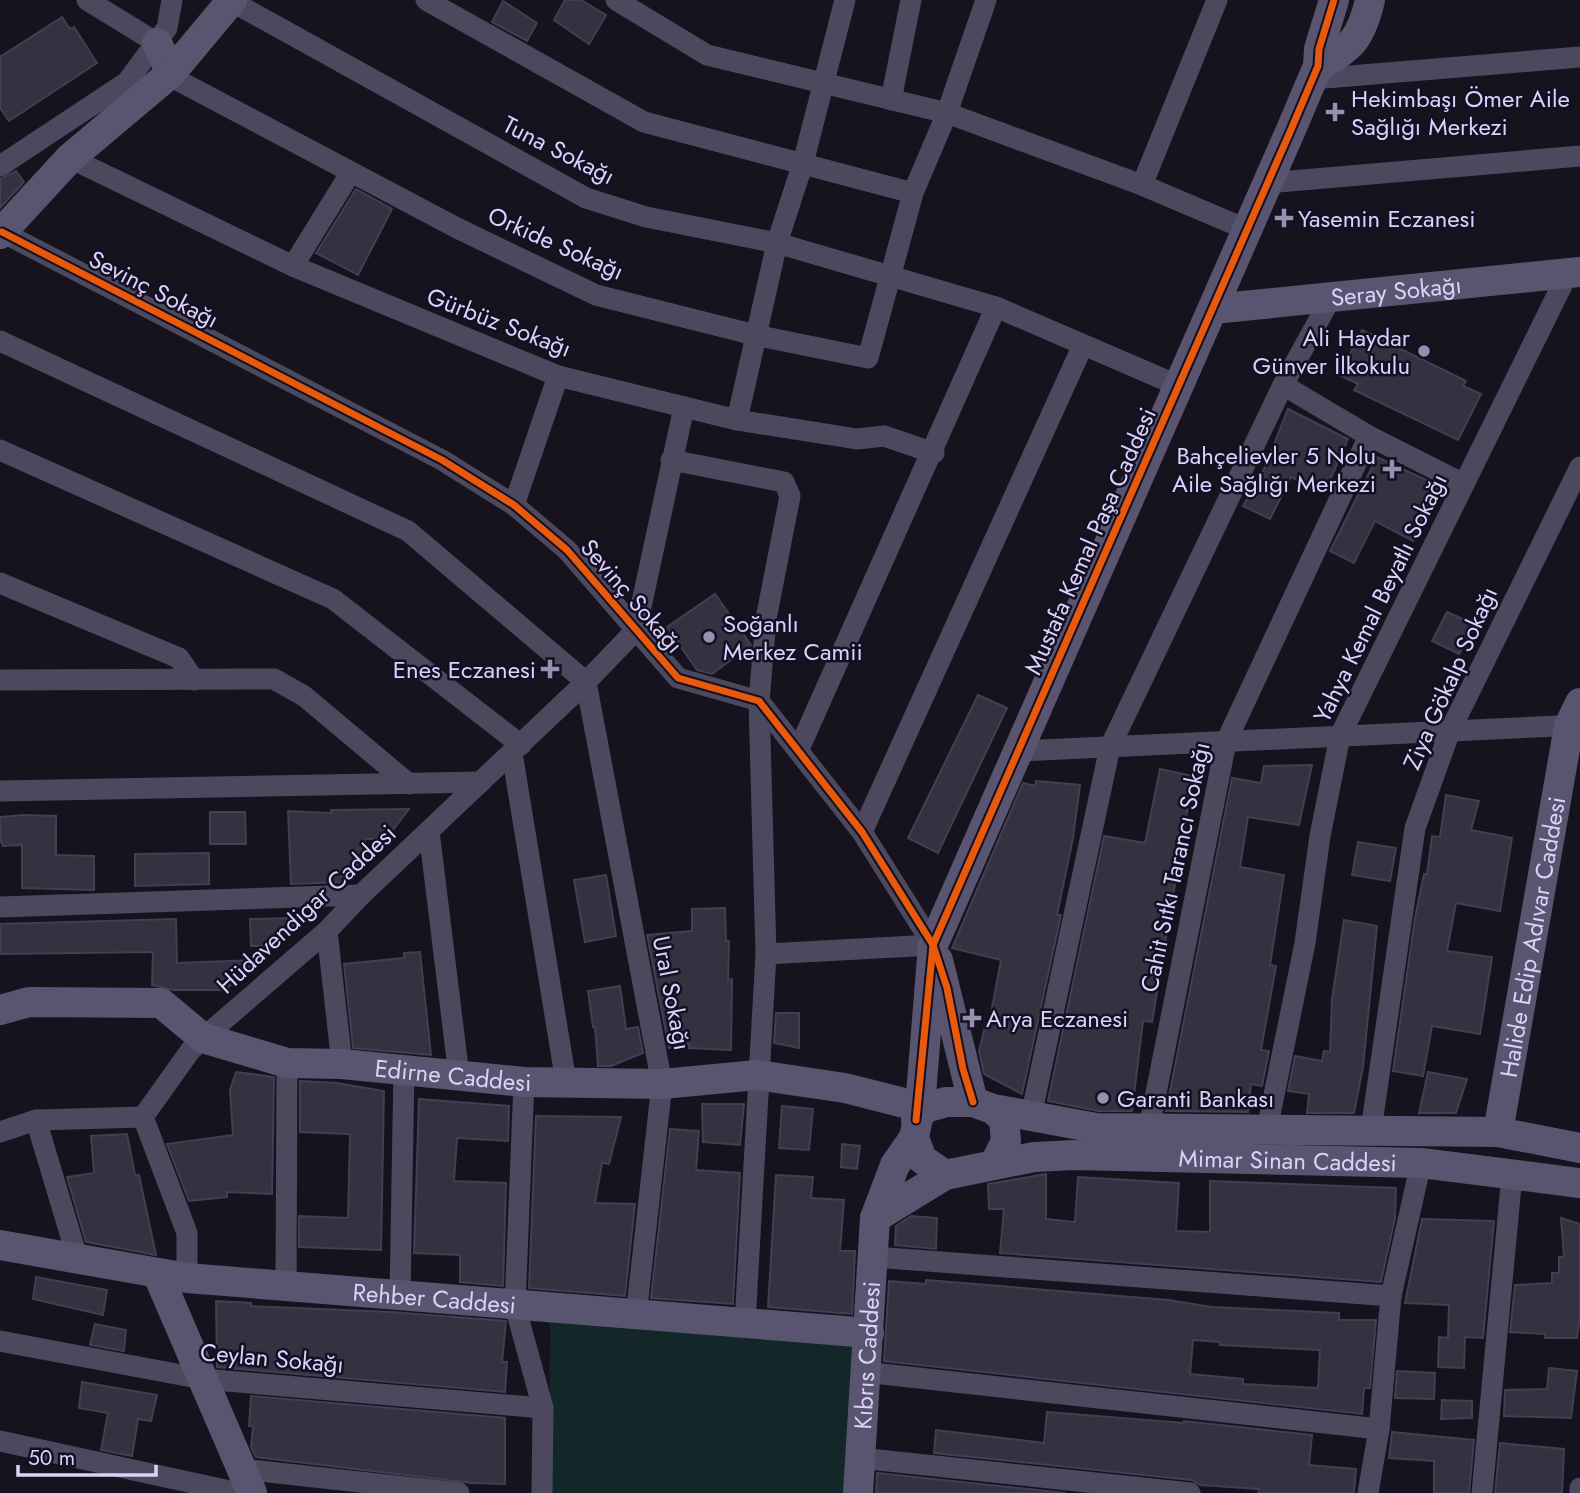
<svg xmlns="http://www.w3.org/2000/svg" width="1580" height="1493" viewBox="0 0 1580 1493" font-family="Jost,sans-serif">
  <rect width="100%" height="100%" fill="#16131e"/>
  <polygon fill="#132729" points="550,1317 861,1340 846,1493 549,1493"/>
  <g fill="#343140" stroke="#433e51" stroke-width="2" fill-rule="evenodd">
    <polygon points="565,0 581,0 606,15 589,44 554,20"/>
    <polygon points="503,1 537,23 527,41 492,22"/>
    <polygon points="62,17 70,29 74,27 97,63 9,121 0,108 0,57"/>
    <polygon points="16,171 24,182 0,208 0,179"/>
    <polygon points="356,189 392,209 358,275 316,253"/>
    <polygon points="1362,330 1466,381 1463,386 1481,394 1458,440 1354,390 1358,384 1339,375"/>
    <polygon points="1288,409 1348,439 1325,492 1291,477 1270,519 1243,506 1265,467"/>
    <polygon points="1377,457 1441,487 1413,541 1375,521 1354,563 1330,551"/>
    <polygon points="715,594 751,645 712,674 697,670 667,627"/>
    <polygon points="1447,612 1474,624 1459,654 1432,641"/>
    <polygon points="978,695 1007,708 938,853 908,838"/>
    <polygon points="1312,765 1299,825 1248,817 1240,867 1284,875 1270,965 1276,966 1261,1050 1269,1051 1262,1086 1251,1084 1248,1112 1166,1111 1232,778 1261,783 1264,766"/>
    <polygon points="1160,769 1193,776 1152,1022 1143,1021 1132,1111 1098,1111 1048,1101 1104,836 1145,843"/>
    <polygon points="1036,781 1080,785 1073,838 1057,915 1061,915 1022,1094 984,1074 979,1051 986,1023 989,1024 1001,960 952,948 1023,783 1035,786"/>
    <polygon points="1446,795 1479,801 1471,830 1512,838 1500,911 1456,903 1447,951 1492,957 1480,1034 1432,1026 1423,1076 1393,1071 1415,918 1424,874 1427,874 1432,836 1440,837"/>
    <polygon points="409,809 386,839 365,839 366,861 345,882 291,884 288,811 331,813 331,810"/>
    <polygon points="210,812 245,812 246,844 210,844"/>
    <polygon points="23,815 56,816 56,855 94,856 94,890 22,888 22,845 3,846 0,839 0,817"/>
    <polygon points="1358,842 1396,848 1390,881 1352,875"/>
    <polygon points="209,853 209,884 135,886 135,854"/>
    <polygon points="606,875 616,936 585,942 574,880"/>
    <polygon points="725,908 726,941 729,941 728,980 732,979 731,1050 689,1048 689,1044 669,1048 647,935 692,931 692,909"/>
    <polygon points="293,918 293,928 272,946 251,946 250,919"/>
    <polygon points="176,919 177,963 258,960 225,990 173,990 152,985 153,952 0,954 0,924"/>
    <polygon points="1344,920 1377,926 1363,1067 1354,1113 1307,1113 1309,1094 1288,1091 1295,1056 1322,1061 1324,1051 1330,1052 1332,999"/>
    <polygon points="420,952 431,1055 353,1048 344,964 404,958 404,953"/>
    <polygon points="620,986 626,1029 638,1027 643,1053 611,1066 598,1066 595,1027 593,1027 588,991"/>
    <polygon points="776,1013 799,1013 799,1048 774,1043"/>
    <polygon points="236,1072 274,1077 272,1194 227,1192 227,1197 189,1201 167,1144 233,1135 230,1090"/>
    <polygon points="1428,1072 1467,1079 1456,1113 1419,1113"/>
    <polygon points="300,1081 337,1083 384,1091 381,1250 299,1247 299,1216 348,1218 350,1134 300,1132"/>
    <polygon points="419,1099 509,1106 508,1141 457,1138 454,1181 506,1183 503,1286 460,1282 460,1255 414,1253"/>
    <polygon points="702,1104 744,1104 740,1145 703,1142"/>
    <polygon points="782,1106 813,1109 809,1150 779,1148"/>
    <polygon points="536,1116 621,1117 609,1164 602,1163 595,1203 635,1204 625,1296 529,1288"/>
    <polygon points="670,1129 699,1131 696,1170 740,1173 733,1304 651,1298"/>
    <polygon points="127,1134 135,1175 139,1175 156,1255 86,1242 67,1177 94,1173 91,1136"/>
    <polygon points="842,1144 860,1146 857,1169 841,1167"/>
    <polygon points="1046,1174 1046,1219 1075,1222 1078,1177 1179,1183 1176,1231 1210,1232 1210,1181 1396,1188 1395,1218 1381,1282 1000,1253 1004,1209 989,1209 988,1184"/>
    <polygon points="776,1175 813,1177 811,1198 844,1200 840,1251 855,1251 852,1314 768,1307"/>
    <polygon points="911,1216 937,1218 936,1249 895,1245 896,1226"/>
    <polygon points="1561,1218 1580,1224 1580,1317 1577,1338 1545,1338 1545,1334 1510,1332 1515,1285 1552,1283 1552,1273 1559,1273 1559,1257 1564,1257"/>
    <polygon points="1422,1219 1494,1221 1483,1338 1465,1337 1464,1368 1438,1367 1439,1337 1448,1338 1449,1305 1405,1303"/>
    <polygon points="36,1277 107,1290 103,1315 33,1299"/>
    <path d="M926,1280L1169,1300L1211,1307L1339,1313V1320H1376L1370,1388H1364L1362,1414L884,1361L889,1281L926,1284ZM1193,1340L1220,1342V1345L1320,1350L1318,1388L1243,1384V1379L1190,1374Z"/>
    <polygon points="216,1301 251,1303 251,1306 391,1312 506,1321 502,1362 507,1362 505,1392 217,1367"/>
    <polygon points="95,1324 126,1330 124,1351 90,1345"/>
    <polygon points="1549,1368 1577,1371 1571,1418 1504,1416 1505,1390 1547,1389"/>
    <polygon points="1397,1371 1435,1373 1434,1399 1395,1398"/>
    <polygon points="82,1382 157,1395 151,1421 138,1419 132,1456 101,1450 108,1413 79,1408"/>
    <polygon points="251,1396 505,1418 505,1484 472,1483 256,1457 251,1447 253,1426 249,1426"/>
    <polygon points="1442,1400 1472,1401 1472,1418 1441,1419"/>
    <polygon points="1047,1412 1184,1423 1184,1421 1312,1435 1309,1465 1356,1469 1354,1493 1258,1493 1259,1489 1200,1485 1191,1480 934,1453 936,1430 1044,1443"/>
    <polygon points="1392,1432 1474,1440 1469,1493 1434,1493 1434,1461 1389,1458"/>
    <polygon points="1500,1443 1564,1449 1562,1493 1495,1493"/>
    <polygon points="877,1473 1066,1493 876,1493"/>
  </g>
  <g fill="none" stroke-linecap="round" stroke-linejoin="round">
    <g stroke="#4c495e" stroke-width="21">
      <polyline points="87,0 157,43"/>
      <polyline points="426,0 644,122 913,193"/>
      <polyline points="616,0 707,55 947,113 1142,185 1248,230"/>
      <polyline points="231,1 586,198 646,217 777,243 996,307 1179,386"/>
      <polyline points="171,73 181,82 457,228 596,295 755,335 868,358 913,193 947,113 986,0"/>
      <polyline points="1313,79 1580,57"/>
      <polyline points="891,100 911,0"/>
      <polyline points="70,158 293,266 558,376 737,420 857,439 884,436 934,453"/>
      <polyline points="0,166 127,82 167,28 172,0"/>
      <polyline points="1268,183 1580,156"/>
      <polyline points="1142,185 1217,0"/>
      <polyline points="2,232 442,460 514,505 567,550 678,678 759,701 862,832 933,945 766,954"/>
      <polyline points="293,266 351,172"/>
      <polyline points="0,341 408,531 586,682 662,1084 636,1316"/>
      <polyline points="1283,385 1369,436 1464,484"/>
      <polyline points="737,420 777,243 803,163 845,0"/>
      <polyline points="0,450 333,599 521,745"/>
      <polyline points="671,460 784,482 790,496 766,619 759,701 766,954 745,1323"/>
      <polyline points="514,505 558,376"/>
      <polyline points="0,583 179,658 194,680"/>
      <polyline points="636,630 684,407"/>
      <polyline points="0,680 274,679 304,696 409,784"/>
      <polyline points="799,749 996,307"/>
      <polyline points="1020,751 1580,725"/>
      <polyline points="512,753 566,1082"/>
      <polyline points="0,791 481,782"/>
      <polyline points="429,831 459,1076"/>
      <polyline points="862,832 1083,345"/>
      <polyline points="0,907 361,895"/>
      <polyline points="327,931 342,1064"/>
      <polyline points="524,1082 515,1306 543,1408 542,1493"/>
      <polyline points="1031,1116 1110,747 1283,385 1332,296"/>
      <polyline points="36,1120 78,1260"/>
      <polyline points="1149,1128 1226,742 1369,436"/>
      <polyline points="1267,1129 1305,943 1320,836 1340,736 1568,273"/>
      <polyline points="1371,1130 1415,828 1450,731 1580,467"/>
      <polyline points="0,1132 36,1120 143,1117"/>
      <polyline points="874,1257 1391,1296"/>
      <polyline points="187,1278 187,1233 143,1117 190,1051 203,1038 327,931 361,895 586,682 636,630"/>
      <polyline points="286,1285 287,1063"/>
      <polyline points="400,1296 404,1069"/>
      <polyline points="0,1341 203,1379 543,1408"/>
      <polyline points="864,1372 1379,1429"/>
      <polyline points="0,1441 239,1493"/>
      <polyline points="860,1458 1190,1493"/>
      <polyline points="242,1469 459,1493"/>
      <polyline points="1368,1493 1379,1429 1391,1296 1421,1163"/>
      <polyline points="1482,1493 1512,1175"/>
      <polyline points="1580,1493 1580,1488"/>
    </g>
    <g stroke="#595570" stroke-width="30">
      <path id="s1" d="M1334,0L1319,49L1318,66L1290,132L933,945L920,1107L914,1138L922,1159L945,1175L1034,1157L1075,1155L1421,1163L1580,1183"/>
      <polyline points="157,43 171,73"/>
      <path d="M1318,66C1352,48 1361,38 1370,0"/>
      <polyline points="0,234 70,158 171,73 232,0"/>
      <path id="s2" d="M1213,309L1580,272"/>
      <polyline points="938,960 973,1102"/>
      <path id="s3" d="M0,1010L29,1002L161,1003L203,1038L287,1063L342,1064L524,1082L662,1084L757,1075L845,1088L920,1107"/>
      <polyline points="993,1109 1004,1120 1006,1141 994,1165"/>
      <polyline points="916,1120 925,1108 946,1102 973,1102 993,1109 1096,1128 1498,1132 1580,1148"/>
      <path id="s4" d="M1498,1132L1569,726L1580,703"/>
      <polyline points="875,1218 945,1175"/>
      <path id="s5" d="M0,1245L187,1278L869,1333"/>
      <polyline points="158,1275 252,1493"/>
      <path id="s6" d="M858,1493L875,1218L895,1165L914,1138"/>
    </g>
    <defs>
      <g id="cycleway">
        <polyline points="2,232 442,460 514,505 567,550 678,678 759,701 862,832 933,945 947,988 963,1069 973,1102"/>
        <polyline points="916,1120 933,945 1290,132 1318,66 1319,49 1334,0"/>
      </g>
    </defs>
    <use href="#cycleway" stroke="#140f22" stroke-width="11"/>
    <use href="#cycleway" stroke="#e8590c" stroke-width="7"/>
  </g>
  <g fill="#968fae" stroke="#140f22" stroke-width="2.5">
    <path d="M1331.5 101.5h7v7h7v7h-7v7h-7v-7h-7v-7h7z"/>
    <path d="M1280.5 207.5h7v7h7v7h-7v7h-7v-7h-7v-7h7z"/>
    <circle cx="1424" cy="351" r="7"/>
    <path d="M1388.5 458.5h7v7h7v7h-7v7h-7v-7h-7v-7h7z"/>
    <circle cx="709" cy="637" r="7"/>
    <path d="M546.5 658.5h7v7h7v7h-7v7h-7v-7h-7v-7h7z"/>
    <path d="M968.5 1007.5h7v7h7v7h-7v7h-7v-7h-7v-7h7z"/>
    <circle cx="1103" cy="1098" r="7"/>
  </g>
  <g text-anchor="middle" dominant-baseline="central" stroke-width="5" stroke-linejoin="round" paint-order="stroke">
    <g font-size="24" fill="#dbd2fc" stroke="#140f22" text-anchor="start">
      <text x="1351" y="98">Hekimbaşı Ömer Aile<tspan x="1351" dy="28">Sağlığı Merkezi</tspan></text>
      <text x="1298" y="218">Yasemin Eczanesi</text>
      <text x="1410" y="337" text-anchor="end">Ali Haydar<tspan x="1410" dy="28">Günver İlkokulu</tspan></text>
      <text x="1376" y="455" text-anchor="end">Bahçelievler 5 Nolu<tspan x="1376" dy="28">Aile Sağlığı Merkezi</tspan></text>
      <text x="723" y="623">Soğanlı<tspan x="723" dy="28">Merkez Camii</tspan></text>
      <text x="536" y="669" text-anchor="end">Enes Eczanesi</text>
      <text x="986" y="1018">Arya Eczanesi</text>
      <text x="1117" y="1098">Garanti Bankası</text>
    </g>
    <g font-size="24" fill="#dbd2fc" stroke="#140f22">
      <text transform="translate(559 150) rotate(27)">Tuna Sokağı</text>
      <text transform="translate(556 243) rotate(24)">Orkide Sokağı</text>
      <text transform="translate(154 289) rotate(27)">Sevinç Sokağı</text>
      <text stroke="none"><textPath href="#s2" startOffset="184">Seray Sokağı</textPath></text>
      <text transform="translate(499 322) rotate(21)">Gürbüz Sokağı</text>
      <text transform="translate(1090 541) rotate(-66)">Mustafa Kemal Paşa Caddesi</text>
      <text transform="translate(632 596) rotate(49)">Sevinç Sokağı</text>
      <text transform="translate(1380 598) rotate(-64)">Yahya Kemal Beyatlı Sokağı</text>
      <text transform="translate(1450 678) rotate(-66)">Ziya Gökalp Sokağı</text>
      <text transform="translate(1175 867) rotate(-78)">Cahit Sıtkı Tarancı Sokağı</text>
      <text transform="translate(306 909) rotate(-43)">Hüdavendigar Caddesi</text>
      <text stroke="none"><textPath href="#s4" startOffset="198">Halide Edip Adıvar Caddesi</textPath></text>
      <text transform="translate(672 993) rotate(79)">Ural Sokağı</text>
      <text stroke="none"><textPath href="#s3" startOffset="471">Edirne Caddesi</textPath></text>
      <text stroke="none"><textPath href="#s1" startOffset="1617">Mimar Sinan Caddesi</textPath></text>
      <text stroke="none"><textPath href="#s5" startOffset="438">Rehber Caddesi</textPath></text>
      <text stroke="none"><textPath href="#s6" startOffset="138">Kıbrıs Caddesi</textPath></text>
      <text transform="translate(272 1358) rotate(5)">Ceylan Sokağı</text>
    </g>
  </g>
  <path d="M18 1465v10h138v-10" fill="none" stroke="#dbd2fc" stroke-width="3.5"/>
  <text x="28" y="1465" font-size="21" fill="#dbd2fc" stroke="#140f22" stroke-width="5" paint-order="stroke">50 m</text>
</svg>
